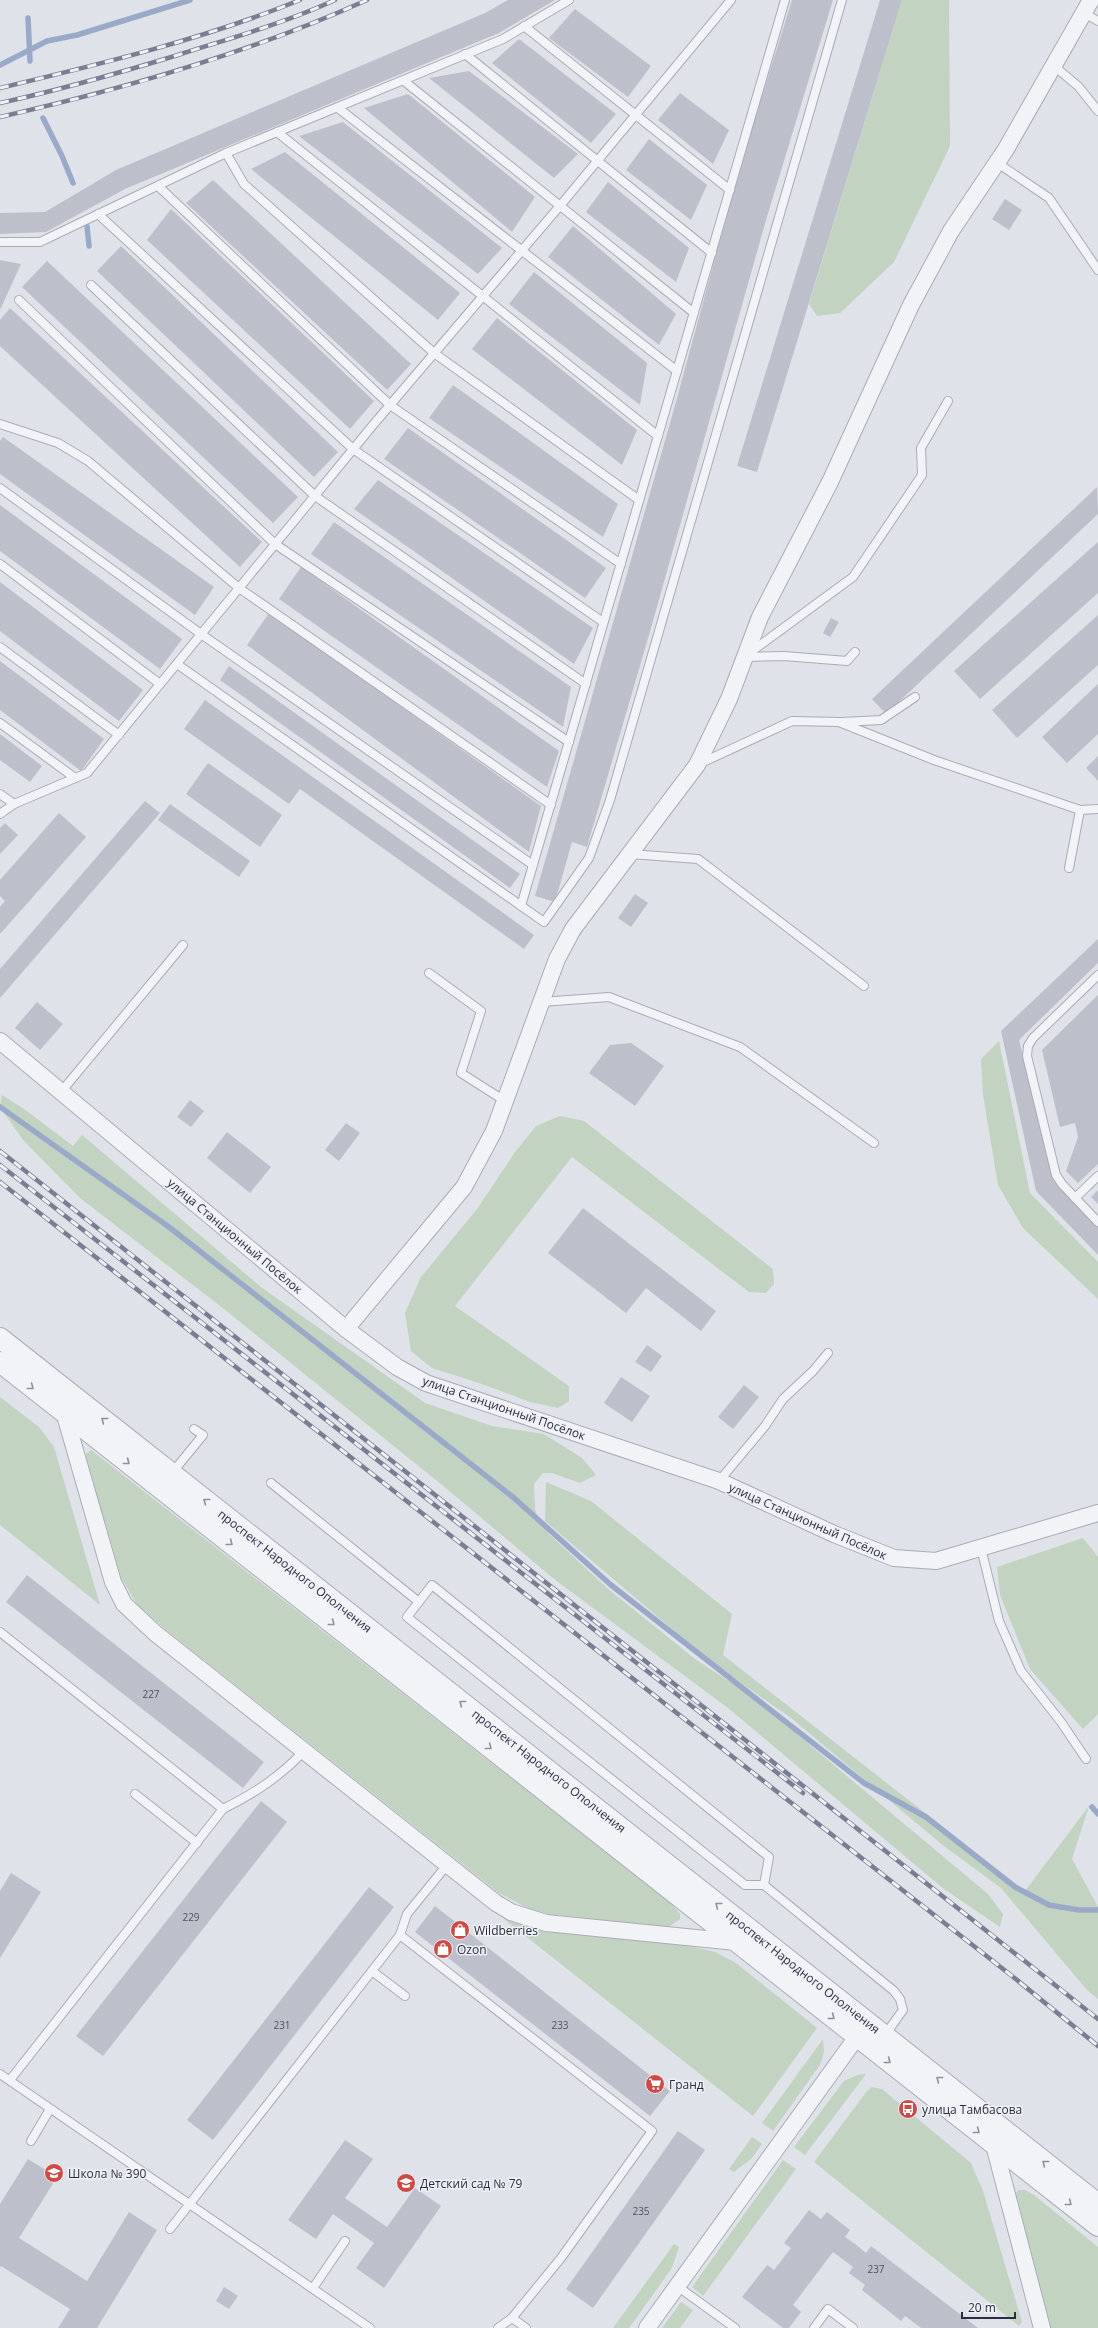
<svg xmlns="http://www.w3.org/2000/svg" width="1098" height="2328" viewBox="0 0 1098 2328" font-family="'Open Sans',sans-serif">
  <rect width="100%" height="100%" fill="#e0e2e9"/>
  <g fill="#c2d3c1">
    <polygon points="902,0 949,0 950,146 894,262 840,313 817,316 809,304"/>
    <polygon points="999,1041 1030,1193 1098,1262 1098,1299 1023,1228 998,1185 983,1095 981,1059"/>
    <polygon points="2,1095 24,1109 73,1146 82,1135 261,1287 425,1403 492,1426 544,1434 582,1458 596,1475 580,1483 552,1473 543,1473 534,1484 535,1509 539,1521 549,1534 607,1588 695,1659 750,1695 988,1894 1003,1914 1000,1927 944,1889 728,1708 554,1579 447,1489 224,1309 80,1198 23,1140 0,1107"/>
    <polygon points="560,1116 584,1121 773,1269 774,1284 766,1293 749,1292 572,1157 455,1306 569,1386 569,1401 558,1408 530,1402 479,1383 432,1368 411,1351 405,1313 421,1277 477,1209 515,1152 536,1126"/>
    <polygon points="0,1397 39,1427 54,1447 100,1605 0,1525"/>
    <polygon points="91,1450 672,1904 680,1914 680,1919 670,1926 660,1926 548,1914 529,1909 499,1893 165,1629 136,1603 121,1577 87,1461 86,1454"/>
    <polygon points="546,1482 591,1501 732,1614 723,1655 1025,1891 1089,1806 1072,1859 1098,1907 1098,1999 1087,1990 1001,1888 945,1847 791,1718 711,1662 545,1521"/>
    <polygon points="1083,1538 1098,1557 1098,1714 1083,1729 1030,1669 1000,1595 997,1567"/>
    <polygon points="504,1919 534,1928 690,1946 715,1952 736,1963 817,2028 753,2116"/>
    <polygon points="823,2039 824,2052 820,2065 773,2131 762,2123"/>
    <polygon points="866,2074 805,2155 794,2147 844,2081 857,2075"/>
    <polygon points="872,2087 882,2089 971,2163 983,2191 1022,2322 1019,2326 814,2162 867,2091"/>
    <polygon points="752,2137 762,2144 752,2158 734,2172 729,2169"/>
    <polygon points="783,2160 796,2169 703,2296 692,2287"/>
    <polygon points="1019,2190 1025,2190 1034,2195 1098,2247 1098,2328 1048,2328 1015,2199 1016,2193"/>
    <polygon points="674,2244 679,2247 672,2268 629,2328 613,2328"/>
    <polygon points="681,2302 693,2310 680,2328 662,2328"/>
  </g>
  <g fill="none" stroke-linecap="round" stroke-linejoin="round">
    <g stroke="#9ba9c9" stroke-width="5.5">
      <polyline points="28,18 30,61"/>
      <polyline points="0,65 47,41 77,35 190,0"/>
      <polyline points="43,118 62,156 73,183"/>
      <polyline points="87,226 89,246"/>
      <polyline points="0,1107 169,1227 514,1498 611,1585 864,1783 926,1817 1015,1887 1049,1905 1079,1910 1098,1910"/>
      <polyline points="1092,1807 1098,1814"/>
    </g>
  </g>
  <g fill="#bdc0cb">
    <polygon points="508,0 555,0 499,33 125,189 46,232 0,234 0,213 45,212 116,170 485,13"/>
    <polygon points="792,0 833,0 766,220 649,635 587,847 572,842 555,902 535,896 674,409 739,170"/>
    <polygon points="880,0 902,0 757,472 737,466"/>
    <polygon points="575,9 651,66 628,97 549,38"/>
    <polygon points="519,39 616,114 591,143 492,63"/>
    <polygon points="469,71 578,154 554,178 429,78"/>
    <polygon points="680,93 729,130 713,164 658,120"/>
    <polygon points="408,94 535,197 512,232 364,108"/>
    <polygon points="343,122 502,248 478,274 299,136"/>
    <polygon points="649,139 707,185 691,220 626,170"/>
    <polygon points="285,152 460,293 438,320 251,169"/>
    <polygon points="213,180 411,364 387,390 186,203"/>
    <polygon points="608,182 689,248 676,282 586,212"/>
    <polygon points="1005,199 1022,210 1009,230 992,219"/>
    <polygon points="171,209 374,401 350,429 147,240"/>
    <polygon points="573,226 676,314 659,345 548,257"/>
    <polygon points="121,246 338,452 314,477 97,271"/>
    <polygon points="0,260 21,264 0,310"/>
    <polygon points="47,261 298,497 273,523 22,287"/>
    <polygon points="534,272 647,363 640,405 509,304"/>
    <polygon points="10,308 262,542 240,567 0,346 0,320"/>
    <polygon points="497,318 637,430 622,465 472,349"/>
    <polygon points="453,385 618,504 603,537 429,418"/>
    <polygon points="408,428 606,568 585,598 384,459"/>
    <polygon points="3,437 214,587 195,615 0,474 0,441"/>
    <polygon points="378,480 593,628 574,664 354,509"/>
    <polygon points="1097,487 1098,514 886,714 872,699"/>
    <polygon points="0,505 182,639 160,669 0,551"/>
    <polygon points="334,522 571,687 563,727 311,554"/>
    <polygon points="1098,542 1098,593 980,699 954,671"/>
    <polygon points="301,567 559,751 547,787 279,599"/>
    <polygon points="0,582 143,690 119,721 0,631"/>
    <polygon points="269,613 541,806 529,852 247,645"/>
    <polygon points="1098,615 1098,665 1017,738 992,710"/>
    <polygon points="831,618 839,622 830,637 823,633"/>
    <polygon points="0,661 104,739 81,771 0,710"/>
    <polygon points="229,666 520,874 510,888 220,680"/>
    <polygon points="1098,684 1098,734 1067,763 1042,737"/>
    <polygon points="205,700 534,935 524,949 300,789 289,804 184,729"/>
    <polygon points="0,734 42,766 30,782 0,760"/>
    <polygon points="1098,756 1098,781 1086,768"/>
    <polygon points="208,763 282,815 260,847 186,794"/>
    <polygon points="145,801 160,813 0,998 0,969"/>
    <polygon points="170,804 250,861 239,877 158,820"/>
    <polygon points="59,813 86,837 0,934 0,907 5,901 0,896 0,880"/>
    <polygon points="5,823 18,835 0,854 0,828"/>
    <polygon points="635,894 648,903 631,927 618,918"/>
    <polygon points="1098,939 1098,963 1019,1040 1052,1176 1098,1226 1098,1255 1036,1191 1001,1031"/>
    <polygon points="1098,995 1098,1164 1078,1183 1066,1171 1078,1137 1075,1123 1060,1127 1042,1050"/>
    <polygon points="37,1002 63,1024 40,1050 15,1028"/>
    <polygon points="631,1043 664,1066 635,1106 589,1073 610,1045"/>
    <polygon points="190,1100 204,1111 191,1127 177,1117"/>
    <polygon points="346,1123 360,1133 339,1161 325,1150"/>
    <polygon points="227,1132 271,1167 250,1193 207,1158"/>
    <polygon points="1098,1190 1098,1204 1091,1197"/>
    <polygon points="583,1208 716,1311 701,1331 646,1288 626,1313 548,1253"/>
    <polygon points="647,1345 662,1356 651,1372 635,1362"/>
    <polygon points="621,1377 650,1396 632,1422 604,1403"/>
    <polygon points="744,1385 759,1397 733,1429 718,1417"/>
    <polygon points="27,1575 264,1762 243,1788 6,1602"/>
    <polygon points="261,1801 287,1822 103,2056 76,2036"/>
    <polygon points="11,1873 41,1892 0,1958 0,1891"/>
    <polygon points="369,1887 394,1907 213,2140 187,2120"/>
    <polygon points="435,1906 670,2091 650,2116 415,1932"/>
    <polygon points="678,2131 705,2150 593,2308 566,2289"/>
    <polygon points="345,2140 373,2159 345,2198 387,2227 415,2188 441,2206 384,2288 356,2268 374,2243 333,2214 316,2239 288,2220"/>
    <polygon points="28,2159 57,2177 19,2238 87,2281 129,2212 157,2230 97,2328 58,2328 70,2309 1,2266 0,2268 0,2204"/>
    <polygon points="809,2210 821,2219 827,2212 850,2230 845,2237 855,2244 866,2253 871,2246 978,2328 921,2328 905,2316 901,2321 862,2290 865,2285 849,2273 853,2267 833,2252 793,2305 801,2312 789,2328 783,2328 742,2297 767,2265 774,2270 791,2248 784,2243"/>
    <polygon points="224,2287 238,2296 229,2309 216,2301"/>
  </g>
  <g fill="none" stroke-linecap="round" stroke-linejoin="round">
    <defs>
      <g id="service">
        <polyline points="1084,13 1098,21"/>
        <polyline points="524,26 730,190"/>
        <polyline points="465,54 712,253"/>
        <polyline points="1054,66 1078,86 1098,111"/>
        <polyline points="404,81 694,313"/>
        <polyline points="338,108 677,371"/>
        <polyline points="277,132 658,436"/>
        <polyline points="226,153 244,184 434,353 639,500"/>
        <polyline points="996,162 1049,198 1098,270"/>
        <polyline points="158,186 390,405 621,564"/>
        <polyline points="98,214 353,449 603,622"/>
        <polyline points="0,242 40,242 226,153 503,39 569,0"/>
        <polyline points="91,285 315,496 586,684"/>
        <polyline points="19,300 275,544 569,742"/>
        <polyline points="0,424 58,443 88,461 239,588 551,805"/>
        <polyline points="0,488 201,634 533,865"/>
        <polyline points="0,564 160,684"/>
        <polyline points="0,647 119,735"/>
        <polyline points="748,654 853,577 922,475 921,448 948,401"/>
        <polyline points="745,657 784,656 847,661 855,652"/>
        <polyline points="177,664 544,922 589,858 610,800 842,0"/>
        <polyline points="842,722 881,720 915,697"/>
        <polyline points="0,723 75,778"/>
        <polyline points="699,764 792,721 839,722 934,760 1080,810 1069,868"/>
        <polyline points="0,794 14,804"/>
        <polyline points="1080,810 1098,809"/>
        <polyline points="0,814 14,804 87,773 373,425 564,201 731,0"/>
        <polyline points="630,854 698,859 864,986"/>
        <polyline points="521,906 785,0"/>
        <polyline points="429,973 481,1011 461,1073 505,1101"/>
        <polyline points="1098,975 1033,1038 1028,1046 1027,1056 1056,1175 1062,1184 1098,1222"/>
        <polyline points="541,1002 609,997 740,1047 874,1143"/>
        <polyline points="61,1092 183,945"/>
        <polyline points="1075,1198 1098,1176"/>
        <polyline points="172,1473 203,1435 194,1429"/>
        <polyline points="719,1481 765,1426 783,1399 813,1371 828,1353"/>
        <polyline points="271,1483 419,1602"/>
        <polyline points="981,1548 999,1621 1021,1671 1061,1722 1086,1759"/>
        <polyline points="0,1632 223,1809"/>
        <polyline points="135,1794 197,1843"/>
        <polyline points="764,1885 769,1857 432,1585 407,1617 745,1885 764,1885 894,1991 900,1999 903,2010 885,2035"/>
        <polyline points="400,1935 652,2131 561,2258 512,2318 498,2328"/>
        <polyline points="372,1971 405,1996"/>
        <polyline points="0,2074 370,2328"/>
        <path d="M10,2080L223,1809C255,1793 281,1776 305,1750"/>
        <polyline points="31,2141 50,2109"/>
        <polyline points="170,2229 400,1935 407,1914 447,1865"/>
        <polyline points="677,2286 735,2328"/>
        <polyline points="313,2288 345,2241"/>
        <polyline points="512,2318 526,2328"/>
        <polyline points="814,2328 828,2309 853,2328"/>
      </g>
      <g id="minor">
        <polyline points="0,1041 346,1329 397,1367 426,1383 719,1481 834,1534 894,1558 936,1561 1098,1513"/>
        <polyline points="346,1329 464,1187 494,1131 557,959 573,929 697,765 729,699 760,617 830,482 911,305 951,231 1006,149 1091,0"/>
        <polyline points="64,1412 113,1582 124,1604 155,1633 496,1903 511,1912 546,1923 736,1942"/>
        <polyline points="994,2145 1042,2328"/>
        <polyline points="647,2328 864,2027"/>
      </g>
      <g id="tertiary">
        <polyline points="0,1338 1098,2204"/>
        <polyline points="0,1362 1098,2226"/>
      </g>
    </defs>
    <use href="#service" stroke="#a9acb6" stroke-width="10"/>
    <use href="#minor" stroke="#a9acb6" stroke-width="18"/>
    <use href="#tertiary" stroke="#a9acb6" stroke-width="22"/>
    <use href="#service" stroke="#f2f3f7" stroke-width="8"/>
    <use href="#minor" stroke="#f2f3f7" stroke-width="16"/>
    <use href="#tertiary" stroke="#f2f3f7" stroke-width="20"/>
    <defs>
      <g id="rail">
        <path d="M0,88C101,64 204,39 300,0"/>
        <path d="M0,103C60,90 119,73 178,55C231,38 285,23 335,0"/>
        <path d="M0,117C124,89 250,53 367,0"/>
        <polyline points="0,1151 1098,2019"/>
        <polyline points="0,1165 803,1793"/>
        <polyline points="0,1182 1012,1976 1098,2046"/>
      </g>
    </defs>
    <use href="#rail" stroke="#797e92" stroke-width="4.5"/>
    <use href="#rail" stroke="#eff1f6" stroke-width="3" stroke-dasharray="9" stroke-linecap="butt"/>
  </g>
  <defs><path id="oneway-chevron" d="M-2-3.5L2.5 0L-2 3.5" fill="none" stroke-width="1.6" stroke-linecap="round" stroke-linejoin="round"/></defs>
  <g stroke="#8e909c">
    <use href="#oneway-chevron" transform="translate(31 1387) rotate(38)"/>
    <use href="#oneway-chevron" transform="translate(104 1420) rotate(-142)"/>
    <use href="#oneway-chevron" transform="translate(127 1462) rotate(38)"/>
    <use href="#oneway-chevron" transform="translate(206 1501) rotate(-142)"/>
    <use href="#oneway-chevron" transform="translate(230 1543) rotate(38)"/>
    <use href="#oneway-chevron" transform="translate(332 1623) rotate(38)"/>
    <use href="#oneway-chevron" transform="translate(462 1703) rotate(-142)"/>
    <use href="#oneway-chevron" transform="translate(489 1747) rotate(38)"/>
    <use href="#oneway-chevron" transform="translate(718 1905) rotate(-142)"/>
    <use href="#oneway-chevron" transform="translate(832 2017) rotate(38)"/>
    <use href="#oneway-chevron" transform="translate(888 2061) rotate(38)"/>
    <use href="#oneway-chevron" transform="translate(939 2079) rotate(-142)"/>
    <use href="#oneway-chevron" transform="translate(977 2131) rotate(38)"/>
    <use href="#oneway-chevron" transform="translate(1045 2163) rotate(-142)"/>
    <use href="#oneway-chevron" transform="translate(1069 2203) rotate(38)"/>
  </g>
  <defs>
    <symbol id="shop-disc" viewBox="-11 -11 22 22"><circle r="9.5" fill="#cd4b46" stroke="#eff1f6"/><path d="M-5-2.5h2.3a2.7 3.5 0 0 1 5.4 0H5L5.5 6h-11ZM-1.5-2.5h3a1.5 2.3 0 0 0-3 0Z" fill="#fff"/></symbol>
    <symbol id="supermarket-disc" viewBox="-11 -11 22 22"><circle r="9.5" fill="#cd4b46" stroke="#eff1f6"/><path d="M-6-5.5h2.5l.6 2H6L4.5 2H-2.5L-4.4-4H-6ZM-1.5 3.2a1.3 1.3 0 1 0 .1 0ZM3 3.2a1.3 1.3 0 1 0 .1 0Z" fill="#fff"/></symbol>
    <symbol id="bus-disc" viewBox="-11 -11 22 22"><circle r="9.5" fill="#cd4b46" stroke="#eff1f6"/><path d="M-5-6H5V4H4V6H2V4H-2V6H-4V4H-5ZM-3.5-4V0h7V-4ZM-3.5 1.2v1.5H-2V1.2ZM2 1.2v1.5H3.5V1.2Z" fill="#fff"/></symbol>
    <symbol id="school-disc" viewBox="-11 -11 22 22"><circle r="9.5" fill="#cd4b46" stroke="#eff1f6"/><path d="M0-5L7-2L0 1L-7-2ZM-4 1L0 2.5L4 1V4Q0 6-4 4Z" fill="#fff"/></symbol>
  </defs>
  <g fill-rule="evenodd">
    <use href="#shop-disc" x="449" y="1919" width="22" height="22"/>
    <use href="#shop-disc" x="432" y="1938" width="22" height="22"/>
    <use href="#supermarket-disc" x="644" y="2073" width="22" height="22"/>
    <use href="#bus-disc" x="897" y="2098" width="22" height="22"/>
    <use href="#school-disc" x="43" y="2162" width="22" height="22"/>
    <use href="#school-disc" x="395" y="2172" width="22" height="22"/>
  </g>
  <g text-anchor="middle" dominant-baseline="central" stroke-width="3" stroke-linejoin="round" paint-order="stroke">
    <g font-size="10" fill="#4e5263">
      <text x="151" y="1694">227</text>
      <text x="191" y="1917">229</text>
      <text x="282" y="2025">231</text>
      <text x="560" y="2025">233</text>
      <text x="641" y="2211">235</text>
      <text x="876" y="2269">237</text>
    </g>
    <g font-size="12" fill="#292d40" stroke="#eff1f6">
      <text transform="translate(235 1236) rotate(40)">улица Станционный Посёлок</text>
      <text transform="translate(504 1408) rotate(19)">улица Станционный Посёлок</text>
      <text transform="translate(808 1521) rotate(24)">улица Станционный Посёлок</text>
      <text transform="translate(295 1571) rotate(38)">проспект Народного Ополчения</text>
      <text transform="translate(549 1771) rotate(38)">проспект Народного Ополчения</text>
      <text transform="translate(803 1972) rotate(38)">проспект Народного Ополчения</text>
    </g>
    <g font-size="12" fill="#292d40" stroke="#eff1f6" text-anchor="start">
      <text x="474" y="1930">Wildberries</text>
      <text x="457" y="1949">Ozon</text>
      <text x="669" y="2084">Гранд</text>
      <text x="922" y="2109">улица Тамбасова</text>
      <text x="68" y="2173">Школа № 390</text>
      <text x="420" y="2183">Детский сад № 79</text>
    </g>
  </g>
  <path d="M962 2312v6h53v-6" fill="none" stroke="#292d40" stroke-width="2"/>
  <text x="968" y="2312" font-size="12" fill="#292d40" stroke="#eff1f6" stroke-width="3" paint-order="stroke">20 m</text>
</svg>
